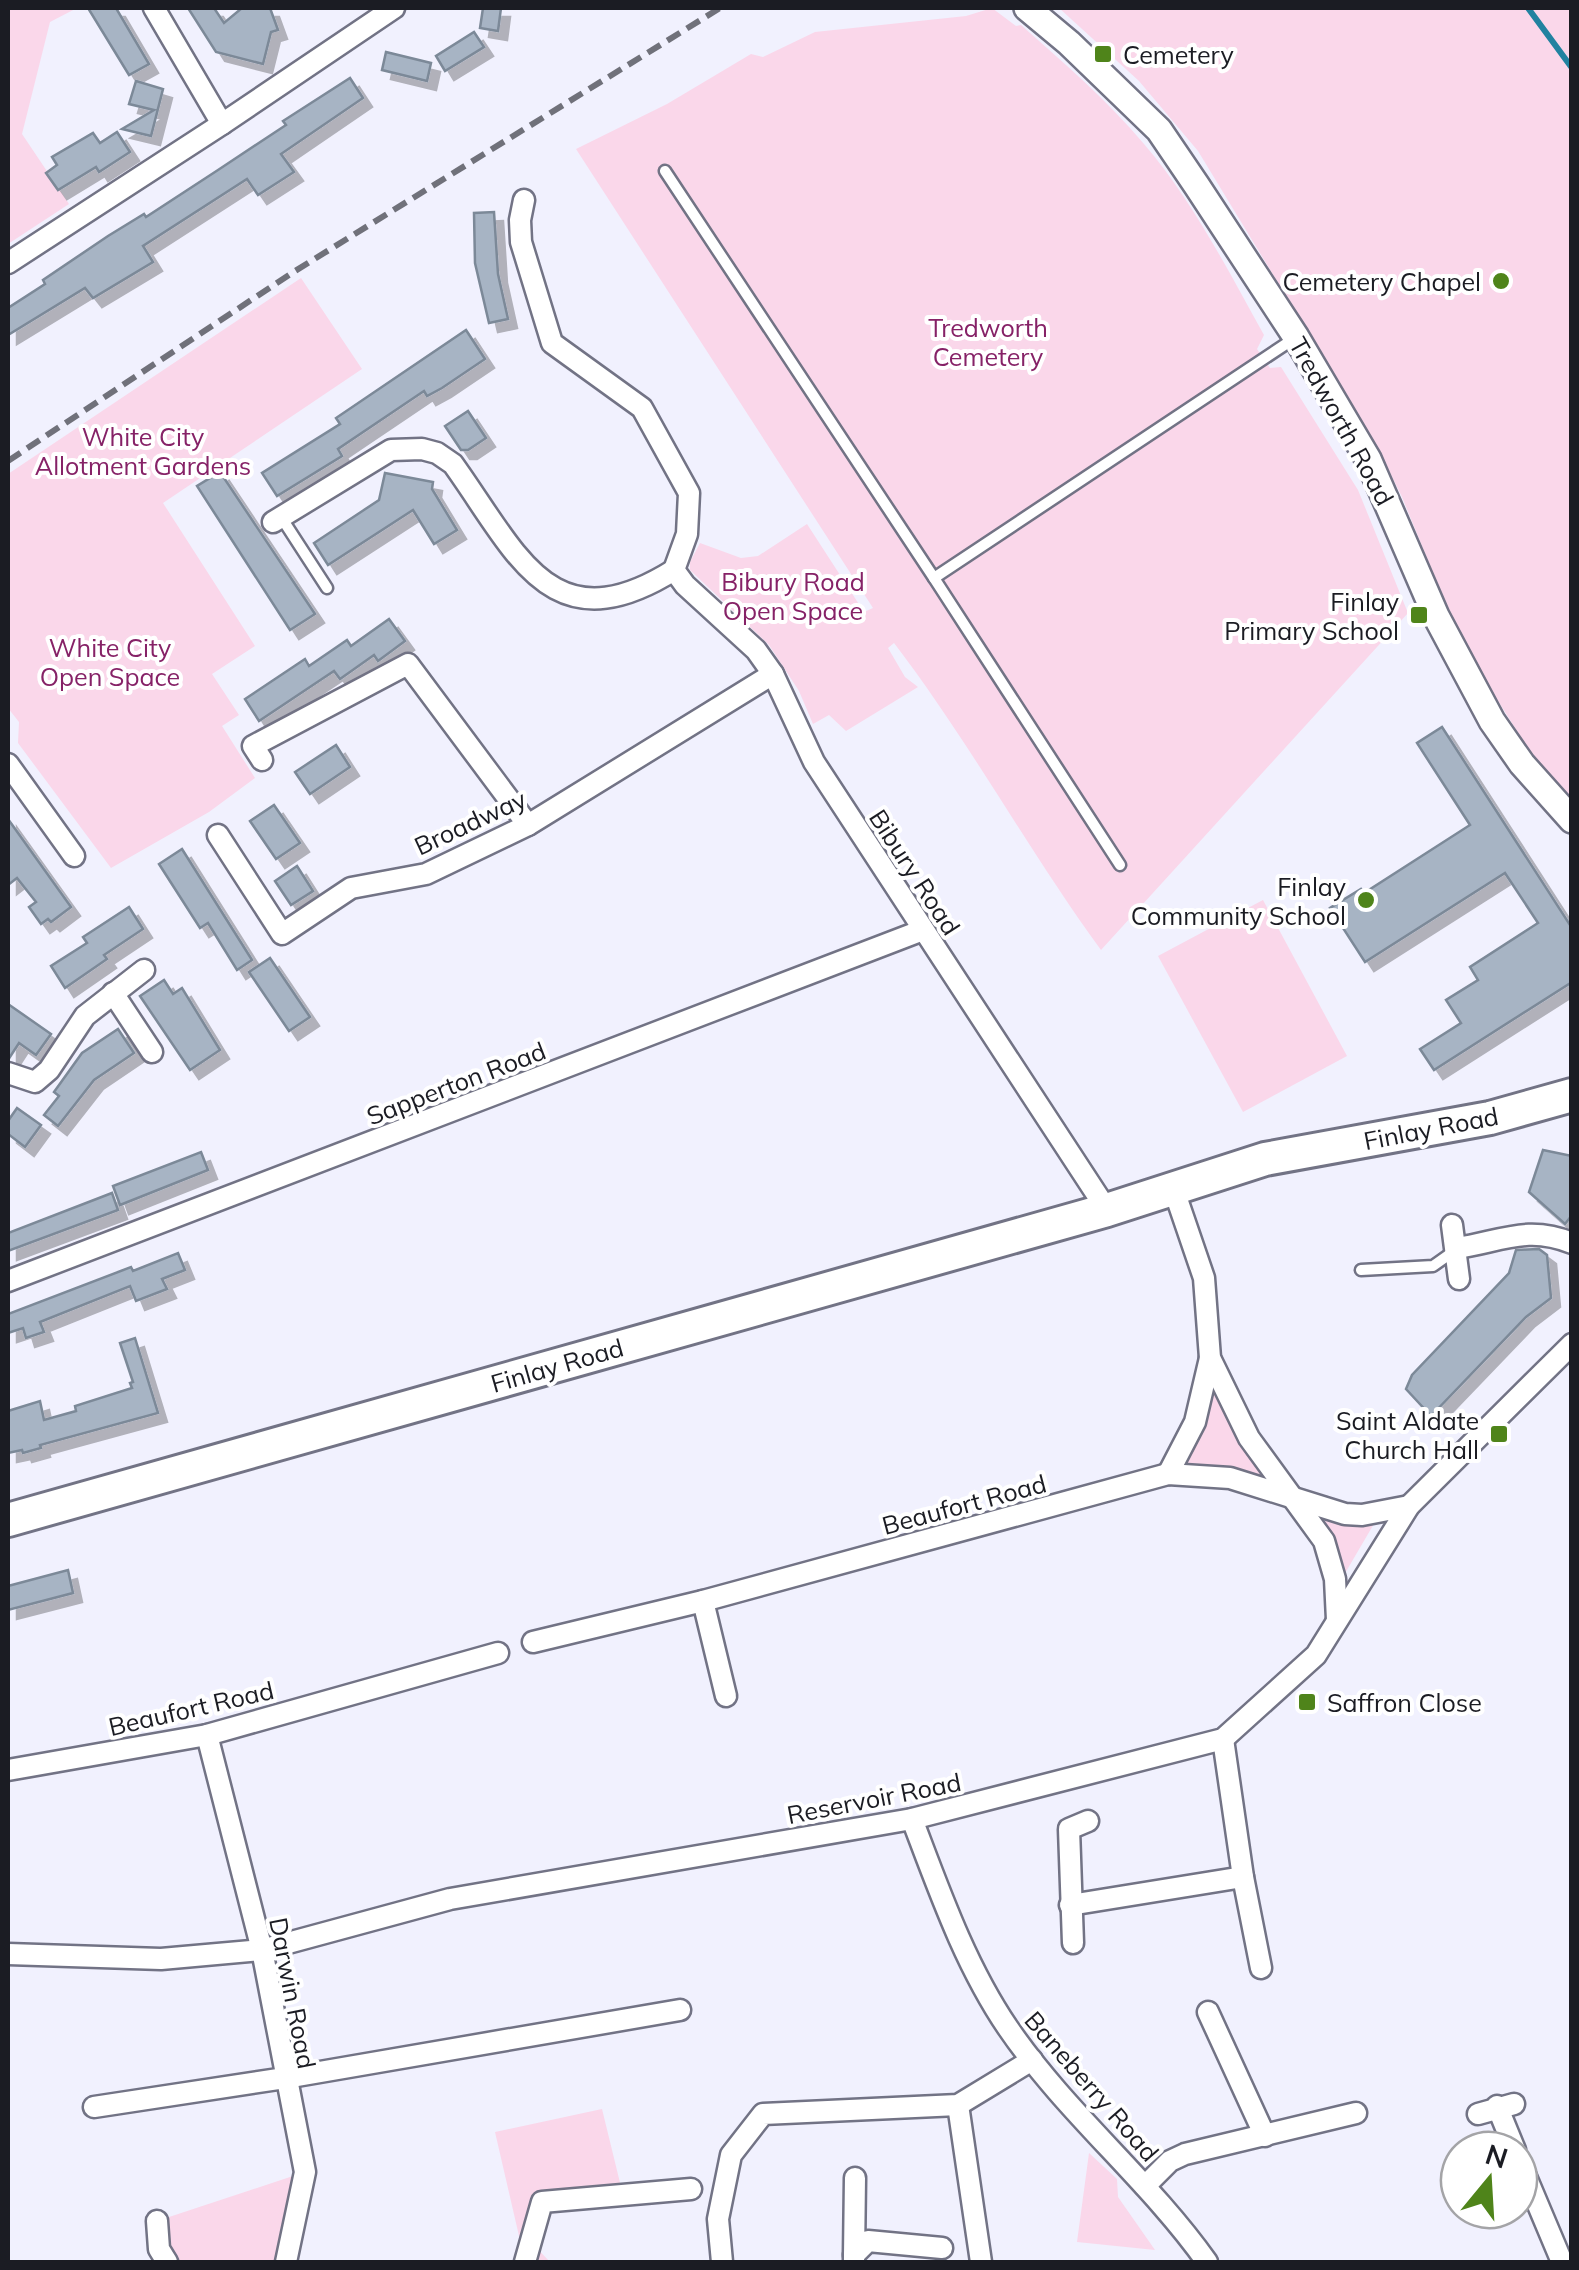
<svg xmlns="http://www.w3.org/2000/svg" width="1579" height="2270" viewBox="0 0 1579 2270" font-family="Mulish,sans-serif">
  <defs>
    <filter id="shadow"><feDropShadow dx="9" dy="9" stdDeviation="0" flood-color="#0004"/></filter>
  </defs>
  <rect width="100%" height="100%" fill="#f1f1fe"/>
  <g fill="#fad7ea">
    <polygon points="8,8 77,8 50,22 22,134 69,204 8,244"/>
    <path d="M992,8L1016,26L1021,25C1064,63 1107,100 1144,144C1192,200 1228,270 1264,335L1257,349L1270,368L1281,367L1358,490L1408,613L1101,950C1028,850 969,741 894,643L888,648L905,677L918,687L846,731L829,715L813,724L799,691L769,645L690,570V562L700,543L741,558L758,556L807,524L864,612L873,608L576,149L667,104L751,54L763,57L815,32L966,16Z"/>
    <polygon points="1059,8 1571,8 1571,798 1532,755 1488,685 1444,600 1402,497 1374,441 1198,151 1139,81"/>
    <polygon points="301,278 362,369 163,503 255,646 212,674 239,715 222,726 255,778 209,812 111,868 18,743 19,722 8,708 8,474"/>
    <polygon points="1263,900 1347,1056 1243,1112 1158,956"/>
    <polygon points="1214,1394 1265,1476 1262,1478 1225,1469 1187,1465 1187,1458"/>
    <polygon points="1326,1519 1341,1522 1375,1522 1344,1575 1337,1548 1323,1522"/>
    <polygon points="602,2109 623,2195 542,2202 531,2242 550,2262 525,2262 495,2132"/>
    <polygon points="1089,2153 1117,2179 1118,2197 1155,2250 1077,2242"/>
    <polygon points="305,2172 286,2262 167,2262 157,2221"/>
  </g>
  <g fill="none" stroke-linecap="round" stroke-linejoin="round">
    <polyline stroke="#2182a0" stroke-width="6" points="1528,8 1572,68"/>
  </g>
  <g fill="#a7b4c4" stroke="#7c8998" stroke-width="2.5" filter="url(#shadow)">
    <polygon points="88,8 116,8 149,64 129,75"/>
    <polygon points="188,8 214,8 224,23 242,8 270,8 278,30 271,32 263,64 216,52"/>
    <polygon points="483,8 501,8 498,31 480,28"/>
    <polygon points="474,32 484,47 445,71 436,56"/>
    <polygon points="386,52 431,63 427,81 382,70"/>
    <polygon points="350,78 363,98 281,154 294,172 258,195 247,179 143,246 153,262 93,298 85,288 8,335 8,308 45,284 43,280 108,236 144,214 146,217 218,170 286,125 283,121"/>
    <polygon points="136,81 163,89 151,136 122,129 154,110 129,104"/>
    <polygon points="117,132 130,152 99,172 96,167 58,190 46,173 57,165 52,157 93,133 100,143"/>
    <polygon points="494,212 498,274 508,319 489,323 475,263 474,213"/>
    <polygon points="466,330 485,359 442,388 427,396 424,391 338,449 342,456 277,496 262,473 340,424 336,418"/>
    <polygon points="468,411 486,438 468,450 461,450 445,426"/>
    <polygon points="220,472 315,614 290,630 197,486"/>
    <polygon points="385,473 433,482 432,489 457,530 434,544 413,510 328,565 314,543 379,500"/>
    <polygon points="389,619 405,641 378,661 374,655 340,679 334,671 259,721 245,699 305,659 309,666 347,640 351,646"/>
    <polygon points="1442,727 1572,928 1572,982 1434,1070 1420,1049 1461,1023 1446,1000 1478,980 1470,967 1538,923 1505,873 1365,962 1330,908 1361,889 1364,893 1470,825 1417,743"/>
    <polygon points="336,745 350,767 310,794 295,772"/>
    <polygon points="274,805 300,843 276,859 250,821"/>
    <polygon points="8,819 71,907 51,922 48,919 41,924 29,907 36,902 17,878 8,885"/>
    <polygon points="182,849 252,960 237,970 208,923 200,928 159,864"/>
    <polygon points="297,866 313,891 291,905 275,881"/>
    <polygon points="129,907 143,929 104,955 107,959 65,988 51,966 87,943 83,937"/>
    <polygon points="270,958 310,1017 289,1031 249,972"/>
    <polygon points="164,980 173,994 182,988 220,1050 190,1070 140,996"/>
    <polygon points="8,1004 51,1034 36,1055 19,1043 8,1060"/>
    <polygon points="118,1029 134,1053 94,1080 58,1126 44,1115 59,1096 54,1092 82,1053"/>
    <polygon points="17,1108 41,1125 25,1147 8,1134 8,1121"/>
    <polygon points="1543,1150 1572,1156 1572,1215 1565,1224 1529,1192"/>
    <polygon points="201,1152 208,1170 120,1205 113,1186"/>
    <polygon points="112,1193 118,1210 8,1251 8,1233"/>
    <polygon points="1539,1249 1547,1255 1551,1298 1526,1317 1431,1416 1406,1389 1412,1375 1509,1273 1516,1250"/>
    <polygon points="178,1253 185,1270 162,1279 167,1289 136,1301 130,1286 40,1322 44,1332 26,1338 23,1328 8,1333 8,1314 131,1267 133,1271"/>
    <polygon points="135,1338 158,1413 40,1445 41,1448 23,1453 22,1450 8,1453 8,1411 40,1401 44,1420 76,1411 75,1406 132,1388 130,1383 133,1382 120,1343"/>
    <polygon points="68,1570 73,1593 8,1610 8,1586"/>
  </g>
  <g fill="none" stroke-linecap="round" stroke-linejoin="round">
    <defs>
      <g id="service">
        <polyline points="665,171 934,578"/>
        <polyline points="281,517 327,588"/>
        <polyline points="1120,865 934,578 1295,338"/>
        <polyline points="1361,1270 1433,1266 1457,1249"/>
      </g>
      <g id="minor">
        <polyline points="154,8 222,124"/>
        <polyline points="524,200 520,220 521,242 552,343 642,408 689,493 687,534 674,570 685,585 756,650 773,674 814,762 1107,1210"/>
        <polyline points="8,263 222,124 394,8"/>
        <path d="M273,522L391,450L422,449L437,453L453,464C517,553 551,647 674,570"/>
        <polyline points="262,760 253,746 408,664 528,825"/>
        <polyline points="8,764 74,856"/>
        <polyline points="218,835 282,934 351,888 426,874 528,825 773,674"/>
        <polyline points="113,993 152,1052"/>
        <polyline points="8,1073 35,1082 49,1070 85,1016 144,970"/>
        <polyline points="1177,1199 1204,1278 1210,1358 1249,1438 1324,1541 1335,1579 1337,1620"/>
        <polyline points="1452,1225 1459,1279"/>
        <path d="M1457,1248C1502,1241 1528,1225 1572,1243"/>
        <polyline points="8,1281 923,930"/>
        <polyline points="1168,1474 1195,1422 1210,1358"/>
        <polyline points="703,1601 726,1696"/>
        <polyline points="533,1642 703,1601 1168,1474 1230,1478 1345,1514 1362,1515 1409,1506"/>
        <polyline points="207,1735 262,1950 305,2172 286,2262"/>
        <polyline points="1223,1739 1243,1877 1261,1968"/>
        <polyline points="8,1770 207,1735 498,1653"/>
        <path d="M912,1819C939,1890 965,1965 1008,2028C1066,2113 1148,2179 1207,2262"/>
        <polyline points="1070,1905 1243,1877"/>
        <polyline points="1073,1943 1069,1829 1088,1821"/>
        <polyline points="8,1954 161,1959 262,1950 450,1899 912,1819 1223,1739 1316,1655 1409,1506 1572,1344"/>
        <polyline points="1208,2012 1265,2136"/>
        <polyline points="958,2105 981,2262"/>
        <polyline points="1497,2106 1515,2150"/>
        <polyline points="94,2107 285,2078 680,2010"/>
        <polyline points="1478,2114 1514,2104"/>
        <polyline points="1519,2160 1562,2262"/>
        <polyline points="1145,2186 1170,2161 1185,2154 1356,2113"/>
        <polyline points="157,2221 159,2249 167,2262"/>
        <polyline points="854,2255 855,2178"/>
        <polyline points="525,2262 542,2202 691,2189"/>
        <polyline points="722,2262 718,2219 731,2155 763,2114 958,2105 1032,2060"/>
        <polyline points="854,2262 854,2255 868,2241 942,2248"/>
      </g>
      <polyline id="tertiary" points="1027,8 1069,43 1159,130 1197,186 1296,337 1368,459 1436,616 1492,721 1522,764 1572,820"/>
      <polyline id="trunk" points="8,1520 1107,1210 1265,1159 1490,1118 1572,1095"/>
    </defs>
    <use href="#service" stroke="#727385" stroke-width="15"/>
    <use href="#minor" stroke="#727385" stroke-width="25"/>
    <use href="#tertiary" stroke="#727385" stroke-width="30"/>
    <use href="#trunk" stroke="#727385" stroke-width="38"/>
    <use href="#service" stroke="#fff" stroke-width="10"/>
    <use href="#minor" stroke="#fff" stroke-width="20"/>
    <use href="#tertiary" stroke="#fff" stroke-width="25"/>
    <use href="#trunk" stroke="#fff" stroke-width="32"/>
    <polyline stroke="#70717a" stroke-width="6" stroke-dasharray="15 8" stroke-linecap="butt" points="8,461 295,271 720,8"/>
  </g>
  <g fill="#4f841a" stroke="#fff" stroke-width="4">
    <rect x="1093" y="44" width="20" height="20" rx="5"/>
    <circle cx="1501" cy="281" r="10"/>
    <rect x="1409" y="605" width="20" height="20" rx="5"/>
    <circle cx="1366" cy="900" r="10"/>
    <rect x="1489" y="1424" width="20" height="20" rx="5"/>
    <rect x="1297" y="1692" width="20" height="20" rx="5"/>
  </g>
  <g text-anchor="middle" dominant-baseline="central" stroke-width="8" stroke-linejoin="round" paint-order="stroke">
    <g font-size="25" fill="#1b1c23" stroke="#fff" text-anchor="end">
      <text x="1123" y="54" text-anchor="start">Cemetery</text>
      <text x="1481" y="281">Cemetery Chapel</text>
      <text x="1399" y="601">Finlay<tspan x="1399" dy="29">Primary School</tspan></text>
      <text x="1346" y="886">Finlay<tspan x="1346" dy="29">Community School</tspan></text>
      <text x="1479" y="1420">Saint Aldate<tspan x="1479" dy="29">Church Hall</tspan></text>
      <text x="1327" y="1702" text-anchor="start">Saffron Close</text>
    </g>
    <g font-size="25" fill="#862267" stroke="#fff">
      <text x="988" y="327">Tredworth<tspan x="988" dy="29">Cemetery</tspan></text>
      <text x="143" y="436">White City<tspan x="143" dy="29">Allotment Gardens</tspan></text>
      <text x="793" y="581">Bibury Road<tspan x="793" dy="29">Open Space</tspan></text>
      <text x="110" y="647">White City<tspan x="110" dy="29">Open Space</tspan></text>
    </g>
    <g font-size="25" fill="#1b1c23" stroke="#fff">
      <text transform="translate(1342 421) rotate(61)">Tredworth Road</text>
      <text transform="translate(470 822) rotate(-25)">Broadway</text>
      <text transform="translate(915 872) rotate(57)">Bibury Road</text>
      <text transform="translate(456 1083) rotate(-21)">Sapperton Road</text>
      <text transform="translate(1431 1128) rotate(-11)">Finlay Road</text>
      <text transform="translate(557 1365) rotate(-16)">Finlay Road</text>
      <text transform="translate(964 1504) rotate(-15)">Beaufort Road</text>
      <text transform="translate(191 1708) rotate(-13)">Beaufort Road</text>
      <text transform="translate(874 1798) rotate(-11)">Reservoir Road</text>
      <text transform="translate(293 1993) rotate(79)">Darwin Road</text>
      <text transform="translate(1092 2086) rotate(49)">Baneberry Road</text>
    </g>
  </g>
  <rect width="1579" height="2270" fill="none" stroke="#1b1c23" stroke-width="20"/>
  <g transform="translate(1489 2180) rotate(18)"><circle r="48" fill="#ffffff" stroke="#a4a4a7" stroke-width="2.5"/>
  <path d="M0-8L18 38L0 25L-18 38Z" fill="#4f841a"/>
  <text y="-15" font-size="28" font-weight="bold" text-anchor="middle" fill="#1b1c23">N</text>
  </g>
</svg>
